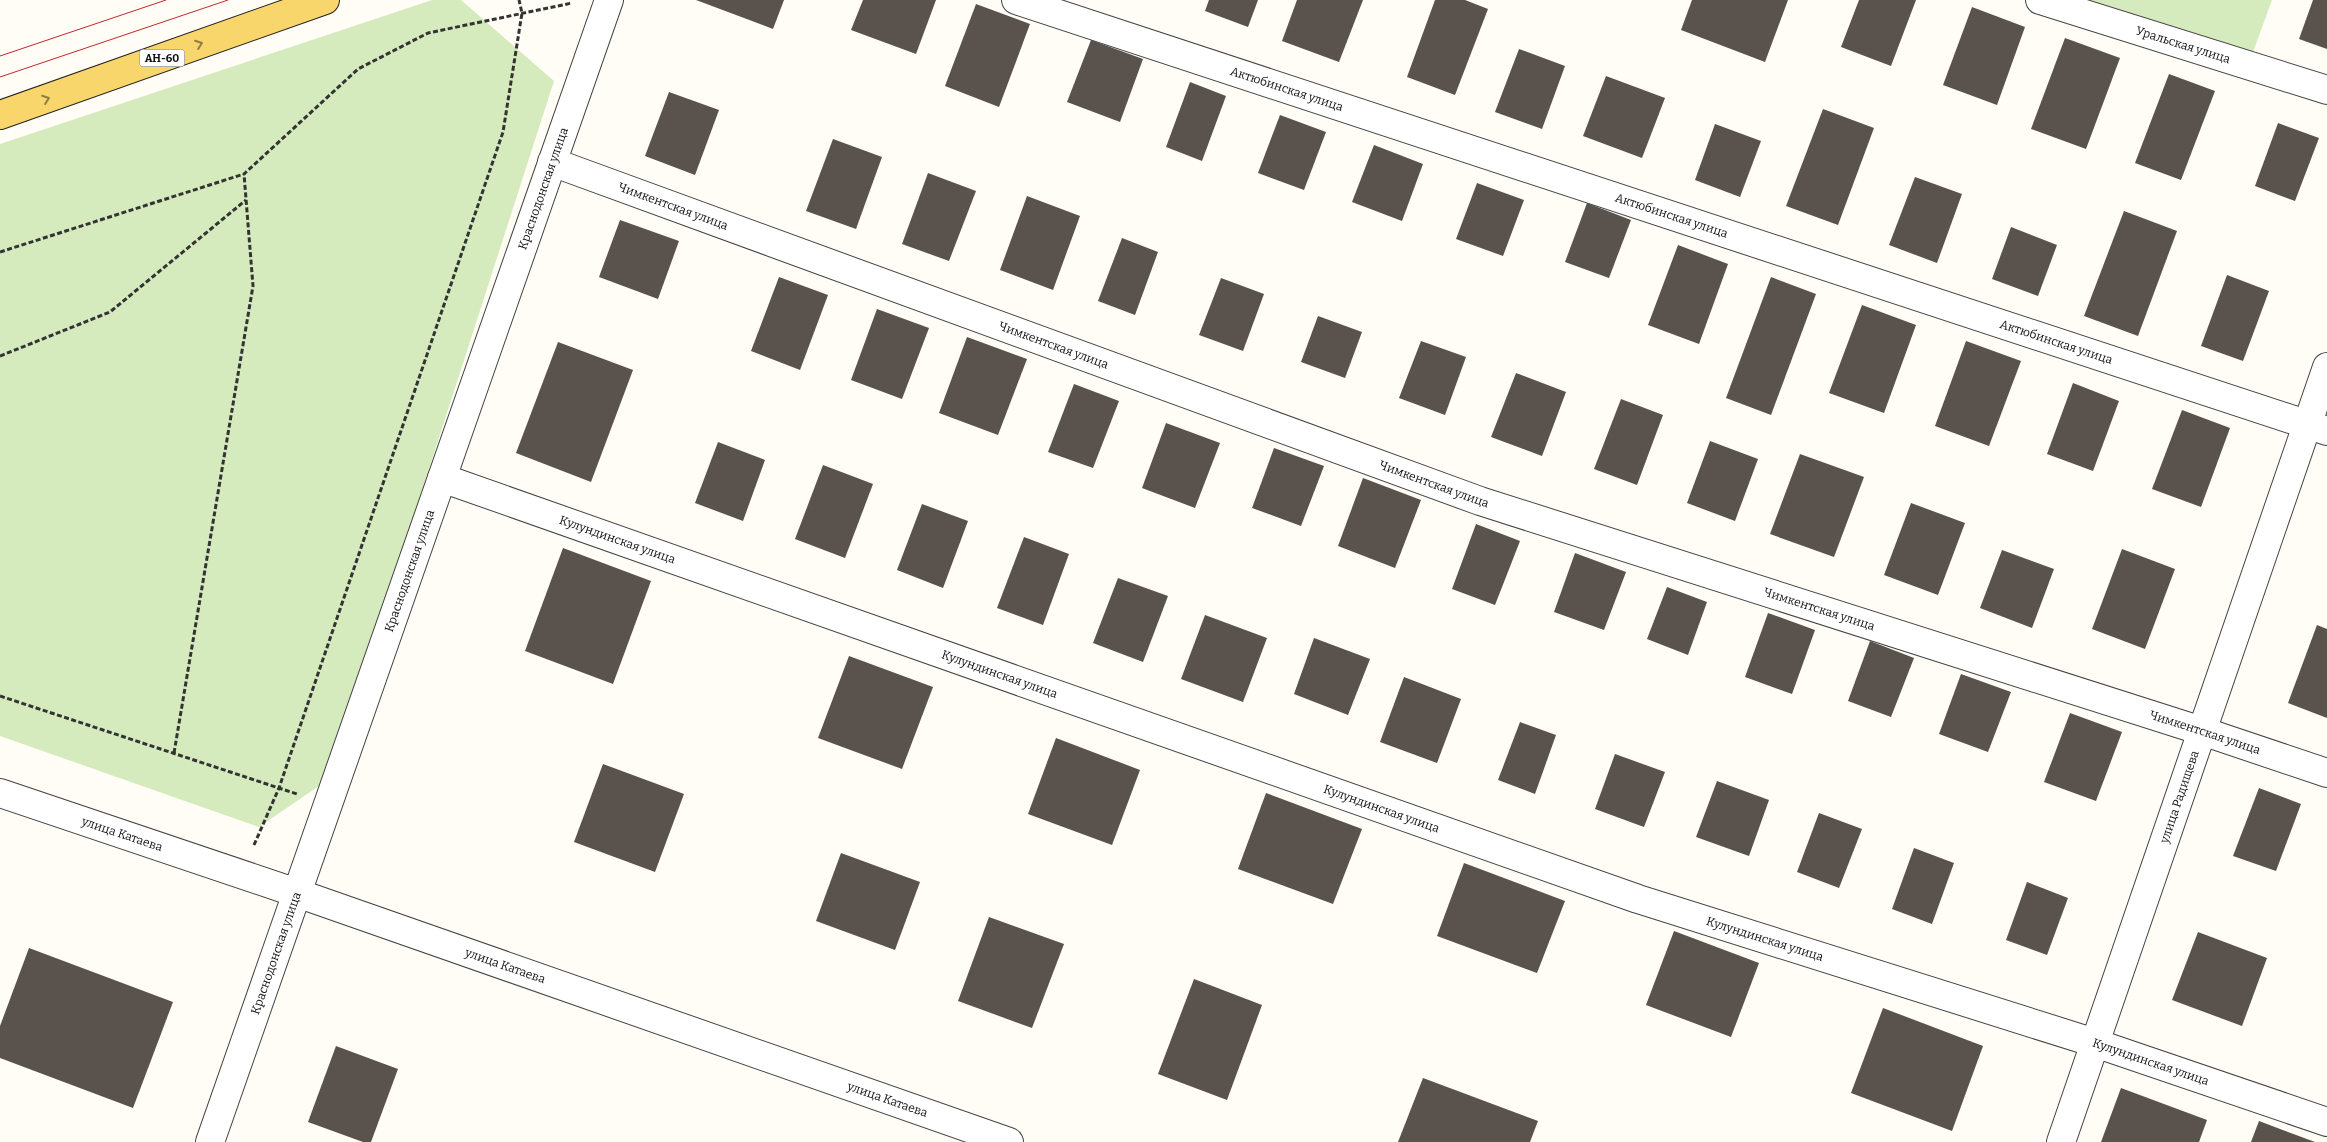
<svg xmlns="http://www.w3.org/2000/svg" width="2327" height="1142" viewBox="0 0 2327 1142" font-family="Bitter,serif">
  <rect width="100%" height="100%" fill="#fffdf5"/>
  <g fill="#d5ebbd">
    <polygon points="432,0 461,0 554,81 329,779 259,827 0,736 0,144"/>
    <polygon points="2059,0 2272,0 2249,63"/>
  </g>
  <g fill="#5a524d">
    <polygon points="696,0 784,0 773,29"/>
    <polygon points="863,0 936,0 916,54 851,30"/>
    <polygon points="1209,0 1258,0 1248,27 1205,11"/>
    <polygon points="1297,0 1363,0 1339,62 1282,41"/>
    <polygon points="1435,0 1465,0 1488,9 1455,95 1407,77"/>
    <polygon points="1692,0 1788,0 1765,62 1681,30"/>
    <polygon points="1859,0 1916,0 1891,66 1841,47"/>
    <polygon points="2313,0 2327,0 2327,49 2299,39"/>
    <polygon points="976,4 1030,24 999,107 945,86"/>
    <polygon points="1972,7 2025,27 1997,105 1943,85"/>
    <polygon points="2065,38 2120,58 2086,149 2031,129"/>
    <polygon points="1091,40 1143,59 1120,122 1067,102"/>
    <polygon points="1519,49 1565,66 1542,129 1495,112"/>
    <polygon points="2169,74 2215,91 2181,180 2135,163"/>
    <polygon points="1606,76 1665,98 1642,158 1583,136"/>
    <polygon points="1190,82 1226,96 1202,161 1166,147"/>
    <polygon points="669,92 719,110 695,175 645,156"/>
    <polygon points="1823,109 1874,128 1838,225 1786,206"/>
    <polygon points="1280,115 1326,132 1304,190 1258,173"/>
    <polygon points="2278,123 2319,138 2295,201 2255,186"/>
    <polygon points="1715,124 1761,141 1740,197 1695,180"/>
    <polygon points="833,139 882,157 856,229 806,211"/>
    <polygon points="1374,145 1423,164 1402,221 1352,202"/>
    <polygon points="928,173 976,191 949,261 902,244"/>
    <polygon points="1915,177 1962,194 1937,263 1889,245"/>
    <polygon points="1477,183 1524,200 1503,256 1456,239"/>
    <polygon points="1027,196 1080,216 1053,290 1000,270"/>
    <polygon points="1587,203 1631,220 1609,278 1565,262"/>
    <polygon points="2124,211 2177,231 2138,336 2084,316"/>
    <polygon points="620,220 679,241 658,299 599,277"/>
    <polygon points="2011,227 2057,245 2038,296 1992,279"/>
    <polygon points="1122,238 1158,252 1135,315 1098,301"/>
    <polygon points="1678,245 1728,264 1699,344 1648,325"/>
    <polygon points="2227,275 2269,291 2243,361 2201,346"/>
    <polygon points="779,277 828,295 800,370 751,351"/>
    <polygon points="1771,277 1816,294 1771,415 1726,398"/>
    <polygon points="1221,278 1264,294 1243,351 1199,335"/>
    <polygon points="1862,305 1916,325 1884,413 1829,393"/>
    <polygon points="877,309 929,328 902,399 851,380"/>
    <polygon points="1318,316 1362,332 1345,378 1301,362"/>
    <polygon points="967,337 1027,359 998,435 939,413"/>
    <polygon points="1421,341 1466,357 1445,415 1399,398"/>
    <polygon points="1966,341 2021,361 1989,446 1935,426"/>
    <polygon points="558,342 633,370 591,482 516,453"/>
    <polygon points="1516,373 1566,392 1542,456 1491,437"/>
    <polygon points="2073,383 2119,401 2093,471 2047,454"/>
    <polygon points="1074,384 1119,401 1093,468 1048,452"/>
    <polygon points="1621,399 1663,415 1637,485 1594,469"/>
    <polygon points="2182,410 2230,428 2201,507 2152,489"/>
    <polygon points="1166,423 1220,443 1195,508 1142,488"/>
    <polygon points="1710,441 1758,459 1735,521 1687,503"/>
    <polygon points="718,442 765,460 743,521 695,503"/>
    <polygon points="1274,448 1324,466 1301,526 1252,508"/>
    <polygon points="1800,454 1864,477 1834,557 1770,534"/>
    <polygon points="823,465 873,484 845,558 795,539"/>
    <polygon points="1363,478 1421,500 1395,568 1338,546"/>
    <polygon points="1911,503 1965,523 1938,595 1884,575"/>
    <polygon points="922,504 968,521 943,588 897,570"/>
    <polygon points="1476,524 1520,541 1495,605 1452,589"/>
    <polygon points="1024,537 1069,554 1043,625 997,608"/>
    <polygon points="563,548 651,581 613,684 525,651"/>
    <polygon points="2122,549 2175,569 2145,649 2092,629"/>
    <polygon points="2002,550 2054,569 2032,628 1980,608"/>
    <polygon points="1575,553 1626,572 1604,630 1554,612"/>
    <polygon points="1118,578 1168,596 1143,662 1093,643"/>
    <polygon points="1667,587 1707,602 1688,655 1647,639"/>
    <polygon points="1768,613 1815,630 1792,694 1745,677"/>
    <polygon points="1205,615 1267,638 1243,702 1181,679"/>
    <polygon points="2317,625 2327,629 2327,718 2288,703"/>
    <polygon points="1314,638 1370,659 1348,715 1294,694"/>
    <polygon points="1870,641 1914,658 1891,717 1848,701"/>
    <polygon points="849,656 933,687 902,769 818,738"/>
    <polygon points="1961,674 2011,692 1988,752 1939,734"/>
    <polygon points="1404,677 1461,699 1437,763 1380,742"/>
    <polygon points="2070,713 2122,732 2096,801 2044,782"/>
    <polygon points="1520,722 1556,735 1535,794 1498,780"/>
    <polygon points="1056,738 1140,770 1112,845 1028,814"/>
    <polygon points="1615,754 1665,772 1644,827 1595,809"/>
    <polygon points="603,764 684,794 655,872 574,842"/>
    <polygon points="1717,781 1769,800 1749,856 1696,837"/>
    <polygon points="2259,788 2301,804 2276,871 2233,856"/>
    <polygon points="1266,793 1362,829 1333,904 1238,869"/>
    <polygon points="1819,813 1862,829 1839,888 1797,872"/>
    <polygon points="1914,848 1954,863 1932,924 1892,909"/>
    <polygon points="841,853 920,882 895,950 816,921"/>
    <polygon points="1464,863 1565,901 1537,973 1437,936"/>
    <polygon points="2027,882 2068,898 2047,955 2006,940"/>
    <polygon points="989,917 1064,944 1032,1028 958,1001"/>
    <polygon points="1674,931 1759,963 1731,1037 1646,1005"/>
    <polygon points="2198,932 2267,958 2242,1026 2172,1000"/>
    <polygon points="29,948 173,1002 133,1108 0,1058 0,1026"/>
    <polygon points="1194,979 1262,1005 1227,1100 1158,1074"/>
    <polygon points="1883,1008 1983,1046 1952,1131 1851,1093"/>
    <polygon points="336,1046 398,1069 371,1142 363,1142 308,1122"/>
    <polygon points="1423,1078 1538,1121 1530,1142 1398,1142"/>
    <polygon points="2121,1088 2207,1120 2199,1142 2101,1142"/>
    <polygon points="2259,1121 2315,1142 2251,1142"/>
  </g>
  <g fill="none" stroke-linecap="round" stroke-linejoin="round">
    <defs>
      <g id="minor">
        <path id="s1" d="M1016,0L2327,431"/>
        <path id="s2" d="M2040,0L2327,90"/>
        <path id="s3" d="M552,162L1480,501L2202,731L2327,773"/>
        <path id="s4" d="M442,478L1638,899L2095,1043L2327,1122"/>
        <path id="s5" d="M0,793L297,893L1009,1142"/>
        <path id="s6" d="M210,1142L609,0"/>
        <path id="s7" d="M2061,1142L2327,367"/>
      </g>
      <polyline id="major" points="0,115 325,0"/>
    </defs>
    <use href="#minor" stroke="#444" stroke-width="30"/>
    <use href="#major" stroke="#222" stroke-width="30"/>
    <g stroke="#333" stroke-width="3" stroke-dasharray="5 2.5" stroke-linecap="butt">
      <polyline points="0,252 244,174 358,69 428,33 572,3"/>
      <polyline points="0,356 110,312 246,200"/>
      <polyline points="0,696 297,794"/>
      <polyline points="174,753 253,286 244,174"/>
      <polyline points="254,845 279,788 503,132 522,13 519,0"/>
    </g>
    <use href="#minor" stroke="#fff" stroke-width="28"/>
    <use href="#major" stroke="#f9d66b" stroke-width="28"/>
    <g stroke="#c4262e" stroke-width="1">
      <polyline points="0,56 166,0"/>
      <polyline points="0,77 228,0"/>
    </g>
  </g>
  <defs><path id="oneway-chevron" d="M-2-3.5L2.5 0L-2 3.5" fill="none" stroke-width="1.6" stroke-linecap="round" stroke-linejoin="round" transform="scale(1.25)"/></defs>
  <g stroke="#917d42">
    <use href="#oneway-chevron" transform="translate(199 44) rotate(-20)"/>
    <use href="#oneway-chevron" transform="translate(46 99) rotate(-20)"/>
  </g>
  <g text-anchor="middle" dominant-baseline="central" stroke-width="5" stroke-linejoin="round" paint-order="stroke">
    <rect fill="#fff" stroke="#585858" stroke-width="1" x="139.5" y="49.5" width="45" height="17" rx="4"/>
    <g font-size="11" font-weight="bold" fill="#111">
      <text x="162" y="58">АН-60</text>
    </g>
    <g font-size="12" fill="#111" stroke="#fff">
      <text stroke="none"><textPath href="#s2" startOffset="150">Уральская улица</textPath></text>
      <text stroke="none"><textPath href="#s1" startOffset="285">Актюбинская улица</textPath></text>
      <text stroke="none"><textPath href="#s6" startOffset="1010">Краснодонская улица</textPath></text>
      <text stroke="none"><textPath href="#s3" startOffset="129">Чимкентская улица</textPath></text>
      <text stroke="none"><textPath href="#s1" startOffset="690">Актюбинская улица</textPath></text>
      <text stroke="none"><textPath href="#s1" startOffset="1095">Актюбинская улица</textPath></text>
      <text stroke="none"><textPath href="#s3" startOffset="534">Чимкентская улица</textPath></text>
      <text stroke="none"><textPath href="#s3" startOffset="939">Чимкентская улица</textPath></text>
      <text stroke="none"><textPath href="#s4" startOffset="186">Кулундинская улица</textPath></text>
      <text stroke="none"><textPath href="#s6" startOffset="605">Краснодонская улица</textPath></text>
      <text stroke="none"><textPath href="#s3" startOffset="1344">Чимкентская улица</textPath></text>
      <text stroke="none"><textPath href="#s4" startOffset="591">Кулундинская улица</textPath></text>
      <text stroke="none"><textPath href="#s3" startOffset="1749">Чимкентская улица</textPath></text>
      <text stroke="none"><textPath href="#s7" startOffset="365">улица Радищева</textPath></text>
      <text stroke="none"><textPath href="#s4" startOffset="996">Кулундинская улица</textPath></text>
      <text stroke="none"><textPath href="#s5" startOffset="129">улица Катаева</textPath></text>
      <text stroke="none"><textPath href="#s4" startOffset="1401">Кулундинская улица</textPath></text>
      <text stroke="none"><textPath href="#s6" startOffset="200">Краснодонская улица</textPath></text>
      <text stroke="none"><textPath href="#s5" startOffset="534">улица Катаева</textPath></text>
      <text stroke="none"><textPath href="#s4" startOffset="1806">Кулундинская улица</textPath></text>
      <text stroke="none"><textPath href="#s5" startOffset="939">улица Катаева</textPath></text>
    </g>
  </g>
</svg>
